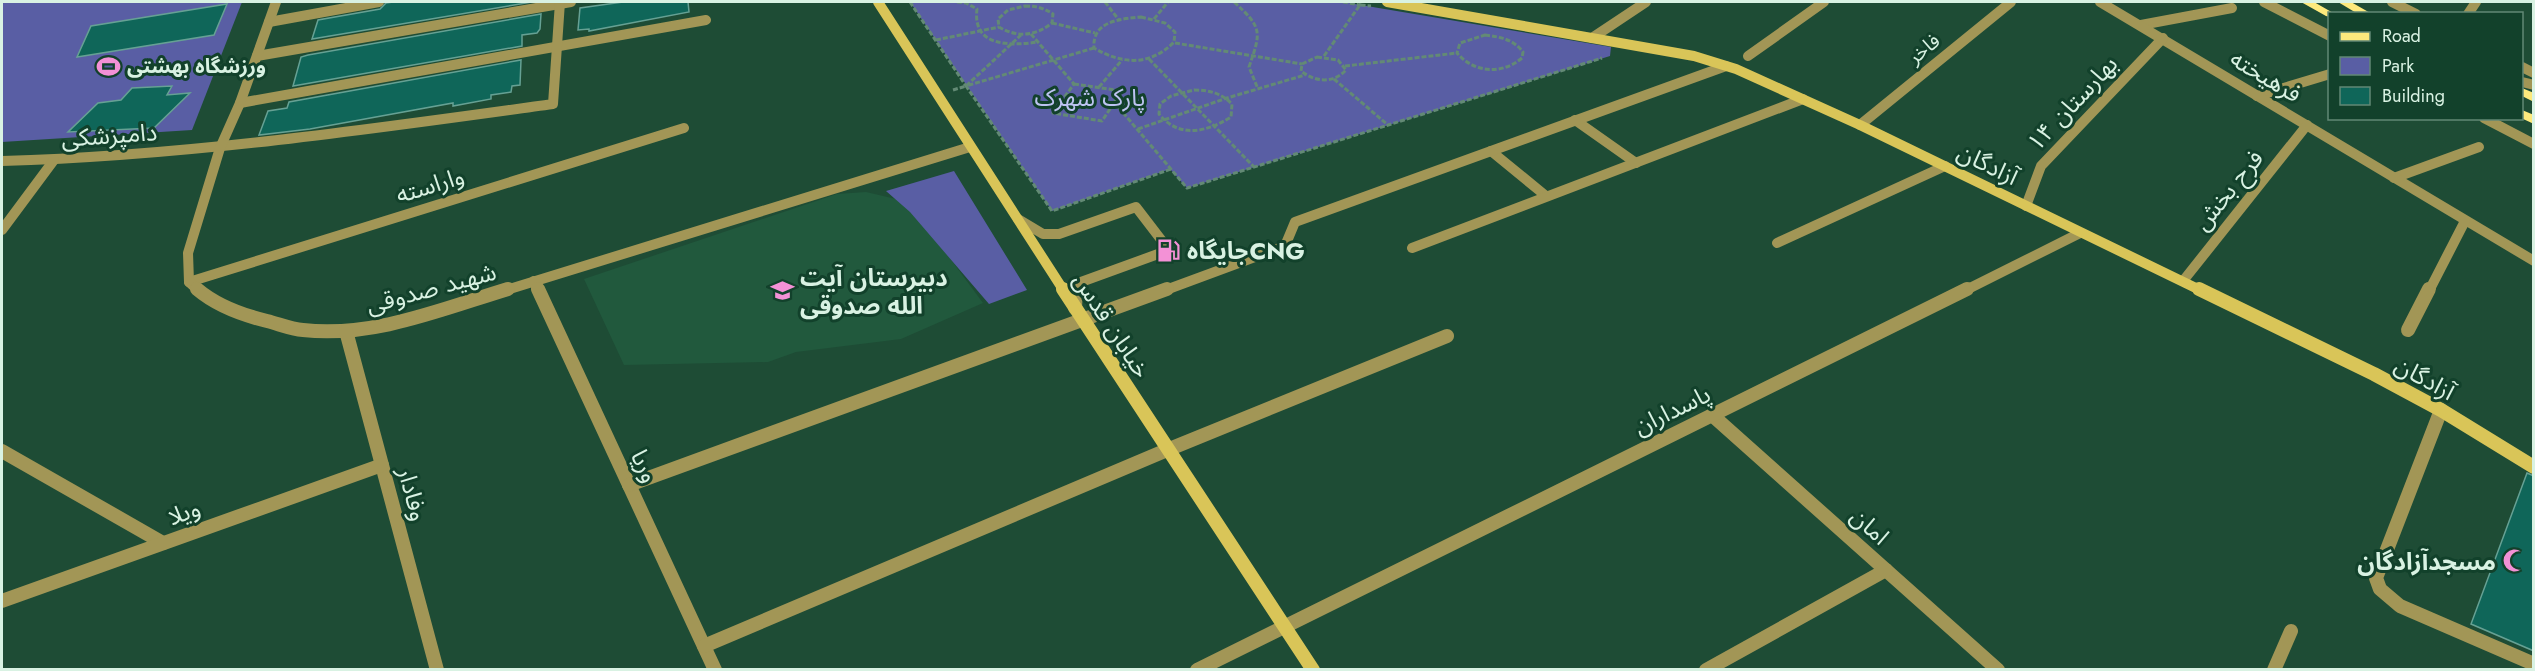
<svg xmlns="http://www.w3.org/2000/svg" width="2535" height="671" viewBox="0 0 2535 671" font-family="Jost,'Noto Sans Arabic',sans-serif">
  <rect width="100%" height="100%" fill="#1e4c35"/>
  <polygon fill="#21593d" points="866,192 896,199 915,211 983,303 901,339 796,352 768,362 624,365 584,279 837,194"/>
  <g fill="#595ea4">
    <polygon points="2,2 242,2 192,130 2,142"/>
    <polygon points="910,2 1343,2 1611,47 1610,56 1187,188 1170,169 1052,211"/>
    <polygon points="954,171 1027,290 989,304 910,212 886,191"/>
  </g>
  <g fill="#0f6659" stroke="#66a194" stroke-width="1.5">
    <polygon points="393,2 532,2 312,39 318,20 380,9 386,3"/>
    <polygon points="623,2 688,2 689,12 589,31 589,29 578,30 580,8"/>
    <polygon points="227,4 214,35 77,57 91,26"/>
    <polygon points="541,14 540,29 537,33 522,35 522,46 293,86 301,57 308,55"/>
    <polygon points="521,60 520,85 512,86 511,92 491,95 491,99 453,106 453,103 310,129 259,135 268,111 287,108 289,102"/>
    <polygon points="172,86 167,95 190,93 154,128 68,132 98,103 121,100 132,88"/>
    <polygon points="2527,473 2534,476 2534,651 2471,624"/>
  </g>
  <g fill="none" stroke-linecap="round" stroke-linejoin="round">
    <g stroke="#638a75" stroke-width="3" stroke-dasharray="5 2" stroke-linecap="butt">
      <polyline points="910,2 966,86"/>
      <path d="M957,2L966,3L977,9C972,47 1010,46 1038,42"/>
      <polyline points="1105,2 1119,20"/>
      <path d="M1234,2C1263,28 1261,32 1249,67L1258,89"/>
      <polyline points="1343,2 1360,5 1362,2"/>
      <path d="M1025,6C1036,6 1044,8 1053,14L1052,23C1036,36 1017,38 999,27L998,19L1008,10Z"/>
      <path d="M1141,17L1165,23L1175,32L1174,42C1149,67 1122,64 1094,48C1092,21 1120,19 1141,17Z"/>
      <polyline points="1154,19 1168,2"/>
      <polyline points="1052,23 1095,33"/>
      <polyline points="1031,34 1074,84"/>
      <path d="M1485,35C1500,37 1513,39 1523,52L1522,58C1502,75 1474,73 1457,53L1460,43Z"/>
      <polyline points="936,40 999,27"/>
      <polyline points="1175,43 1302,64"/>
      <polyline points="1094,48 966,86 1052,211 1171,169"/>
      <polyline points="1324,56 1360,5 1371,6"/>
      <path d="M1317,57L1338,60L1346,70C1333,84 1315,82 1301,71L1302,64Z"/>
      <polyline points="1149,59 1254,167"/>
      <polyline points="1345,66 1457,53"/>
      <polyline points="1334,79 1388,125"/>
      <polygon points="1074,84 1122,91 1102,121 1053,113"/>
      <polyline points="1099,87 1122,60"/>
      <polyline points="953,90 966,86 1021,35"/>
      <path d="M1194,90C1209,90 1221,93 1232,104L1231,117C1207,132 1179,139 1159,114L1160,104L1171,96Z"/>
      <polyline points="1114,102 1187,188 1602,58"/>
      <polyline points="1138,129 1227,98 1305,75"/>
    </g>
    <g stroke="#a29656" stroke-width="10">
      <polyline points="2141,25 2232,8"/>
      <polyline points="2257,96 2330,74"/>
      <polyline points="2394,178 2479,147"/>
      <polyline points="1018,219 1043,234 1059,234 1136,207 1169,250 1081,282 1076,291"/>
    </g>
    <g stroke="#a29656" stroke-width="14">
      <polyline points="1075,308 1076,289"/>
      <polyline points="2274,670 2291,631"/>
    </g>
    <g stroke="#a29656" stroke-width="10">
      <polyline points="2100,2 2534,261"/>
      <polyline points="2264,2 2330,36"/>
      <polyline points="2392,2 2416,14"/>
      <polyline points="2468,14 2476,2"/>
      <polyline points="269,22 379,2"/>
      <polyline points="1592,38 1646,2"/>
      <polyline points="257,56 571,2"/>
      <polyline points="1748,56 1824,2"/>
      <polyline points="2522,67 2534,73"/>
      <polyline points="2522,82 2534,85"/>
      <polyline points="240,103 706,20"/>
      <polyline points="2484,118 2534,144"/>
      <polyline points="1575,120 1636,163"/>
      <polyline points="1860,125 2011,2"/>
      <polyline points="1491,151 1546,196"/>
      <path d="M2,161C187,156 370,129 553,104L560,2"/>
      <polyline points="2026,206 2041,166 2163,38"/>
      <polyline points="2,230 54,160"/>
      <polyline points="1777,243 1945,166"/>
      <polyline points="1412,248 1803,99"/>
      <polyline points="534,281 538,291"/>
      <polyline points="2183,281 2307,125"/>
      <polyline points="189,282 684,128"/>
      <polyline points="199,291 189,282 188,253 220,148 240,103 276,2"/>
      <polyline points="503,291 970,147"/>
      <polyline points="1163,291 1285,246 1295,222 1726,66"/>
      <polyline points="1964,291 2080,233"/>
      <polyline points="2429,291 2465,221"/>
    </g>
    <g stroke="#a29656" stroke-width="14">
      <path d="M197,289C217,306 242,315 267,321C279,324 291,329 303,330C373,338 442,309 508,289"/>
      <polyline points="538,289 715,670"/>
      <polyline points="2408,330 2429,289"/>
      <polyline points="346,331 437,670"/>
      <polyline points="2441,410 2376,578 2380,589 2400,606 2534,664"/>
      <polyline points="1712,415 1998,670"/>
      <polyline points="2,451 163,543"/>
      <polyline points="629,485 1167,289"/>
      <polyline points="2,601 382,465"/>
      <polyline points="704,646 1167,450 1447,336"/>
      <polyline points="1197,670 1967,289"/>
      <polyline points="1706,670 1886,570"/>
    </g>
    <g stroke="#d9c558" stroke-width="10">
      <polyline points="878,2 1064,291"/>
      <polyline points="1387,2 1694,56 1736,69 1860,125 2202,291"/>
    </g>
    <g stroke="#d9c558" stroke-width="14">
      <polyline points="1063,289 1313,670"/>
      <polyline points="2199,289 2374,374 2441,410 2534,467"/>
    </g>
    <g fill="#fde97d" fill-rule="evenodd">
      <polygon points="2301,2 2314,2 2335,14 2330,14 2330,17 2326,16"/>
      <polygon points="2338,2 2351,2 2372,14 2358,14"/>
      <polygon points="2522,88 2534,93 2534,102 2522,96"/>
      <polygon points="2522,110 2534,115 2534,124 2521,118"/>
    </g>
  </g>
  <defs>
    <symbol id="stadium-bare" viewBox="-9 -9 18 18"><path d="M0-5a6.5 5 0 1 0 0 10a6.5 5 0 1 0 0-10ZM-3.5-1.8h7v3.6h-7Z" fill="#f391d6" stroke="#12412b" stroke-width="2.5" paint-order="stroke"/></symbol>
    <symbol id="fuel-bare" viewBox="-9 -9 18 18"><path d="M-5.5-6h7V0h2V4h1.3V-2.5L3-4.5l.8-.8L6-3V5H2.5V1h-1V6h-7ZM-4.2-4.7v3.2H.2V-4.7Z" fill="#f391d6" stroke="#12412b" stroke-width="2.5" paint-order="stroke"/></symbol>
    <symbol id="school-bare" viewBox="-9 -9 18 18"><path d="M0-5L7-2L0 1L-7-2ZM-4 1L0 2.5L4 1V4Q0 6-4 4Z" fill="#f391d6" stroke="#12412b" stroke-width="2.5" paint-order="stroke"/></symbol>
    <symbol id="mosque-bare" viewBox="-9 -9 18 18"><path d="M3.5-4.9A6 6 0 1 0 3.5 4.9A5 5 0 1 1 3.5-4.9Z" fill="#f391d6" stroke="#12412b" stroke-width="2.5" paint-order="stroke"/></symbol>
  </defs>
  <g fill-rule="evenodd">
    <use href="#stadium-bare" x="92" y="50" width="33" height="33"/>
    <use href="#fuel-bare" x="1152" y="234" width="33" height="33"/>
    <use href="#school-bare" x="766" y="274" width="33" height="33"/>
    <use href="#mosque-bare" x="2498" y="544" width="33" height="33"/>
  </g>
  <g text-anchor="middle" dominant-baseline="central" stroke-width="6" stroke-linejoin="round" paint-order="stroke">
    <g font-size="20" fill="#d9f2e3" stroke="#12412b">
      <text transform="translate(1924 49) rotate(-39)">فاخر</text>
    </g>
    <g font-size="20" font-weight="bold" fill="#d9f2e3" stroke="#12412b" text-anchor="start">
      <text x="127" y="66">ورزشگاه بهشتی</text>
    </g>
    <g font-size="24" fill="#d9f2e3" stroke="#12412b">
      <text transform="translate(2266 76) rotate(31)">فرهیخته</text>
      <text transform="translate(2072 103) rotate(-47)">بهارستان ۱۴</text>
      <text transform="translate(109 135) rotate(-4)">دامپزشکی</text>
      <text transform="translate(1988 164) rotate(26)">آزادگان</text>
      <text transform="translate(430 185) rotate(-17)">واراسته</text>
      <text transform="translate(2228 190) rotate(-51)">فرح بخش</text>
      <text transform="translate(431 288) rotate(-15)">شهید صدوقی</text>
      <text transform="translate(1112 325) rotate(57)">خیابان قدس</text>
      <text transform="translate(2425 378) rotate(29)">آزادگان</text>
      <text transform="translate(1672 410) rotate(-26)">پاسداران</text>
      <text transform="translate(645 466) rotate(65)">وریا</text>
      <text transform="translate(413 494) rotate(75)">وفادار</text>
      <text transform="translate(184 512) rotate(-20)">ویلا</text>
      <text transform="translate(1870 526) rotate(42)">امان</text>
    </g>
    <g font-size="24" fill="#bdc3f1" stroke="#12412b">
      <text x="1090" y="97">پارک شهرک</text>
    </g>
    <g font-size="24" font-weight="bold" fill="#d9f2e3" stroke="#12412b" text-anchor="start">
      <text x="1187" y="250">جایگاهCNG</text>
      <text x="800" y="277">دبیرستان آیت<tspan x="800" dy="28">الله صدوقی</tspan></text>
      <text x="2496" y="561" text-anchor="end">مسجدآزادگان</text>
    </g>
  </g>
  <rect width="2535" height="671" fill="none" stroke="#d9f2e3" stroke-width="6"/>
  <rect x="2328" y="12" width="195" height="108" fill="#12412b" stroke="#628875" stroke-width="1.5"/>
  <rect x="2340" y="32" width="30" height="9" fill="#fde97d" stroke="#628875" stroke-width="1.5"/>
  <text x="2382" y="42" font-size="18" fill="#d9f2e3">Road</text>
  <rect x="2340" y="57" width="30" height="18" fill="#595ea4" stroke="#628875" stroke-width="1.5"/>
  <text x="2382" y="72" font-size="18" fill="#d9f2e3">Park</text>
  <rect x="2340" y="87" width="30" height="18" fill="#0f6659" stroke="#628875" stroke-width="1.5"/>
  <text x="2382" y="102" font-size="18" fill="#d9f2e3">Building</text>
</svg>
